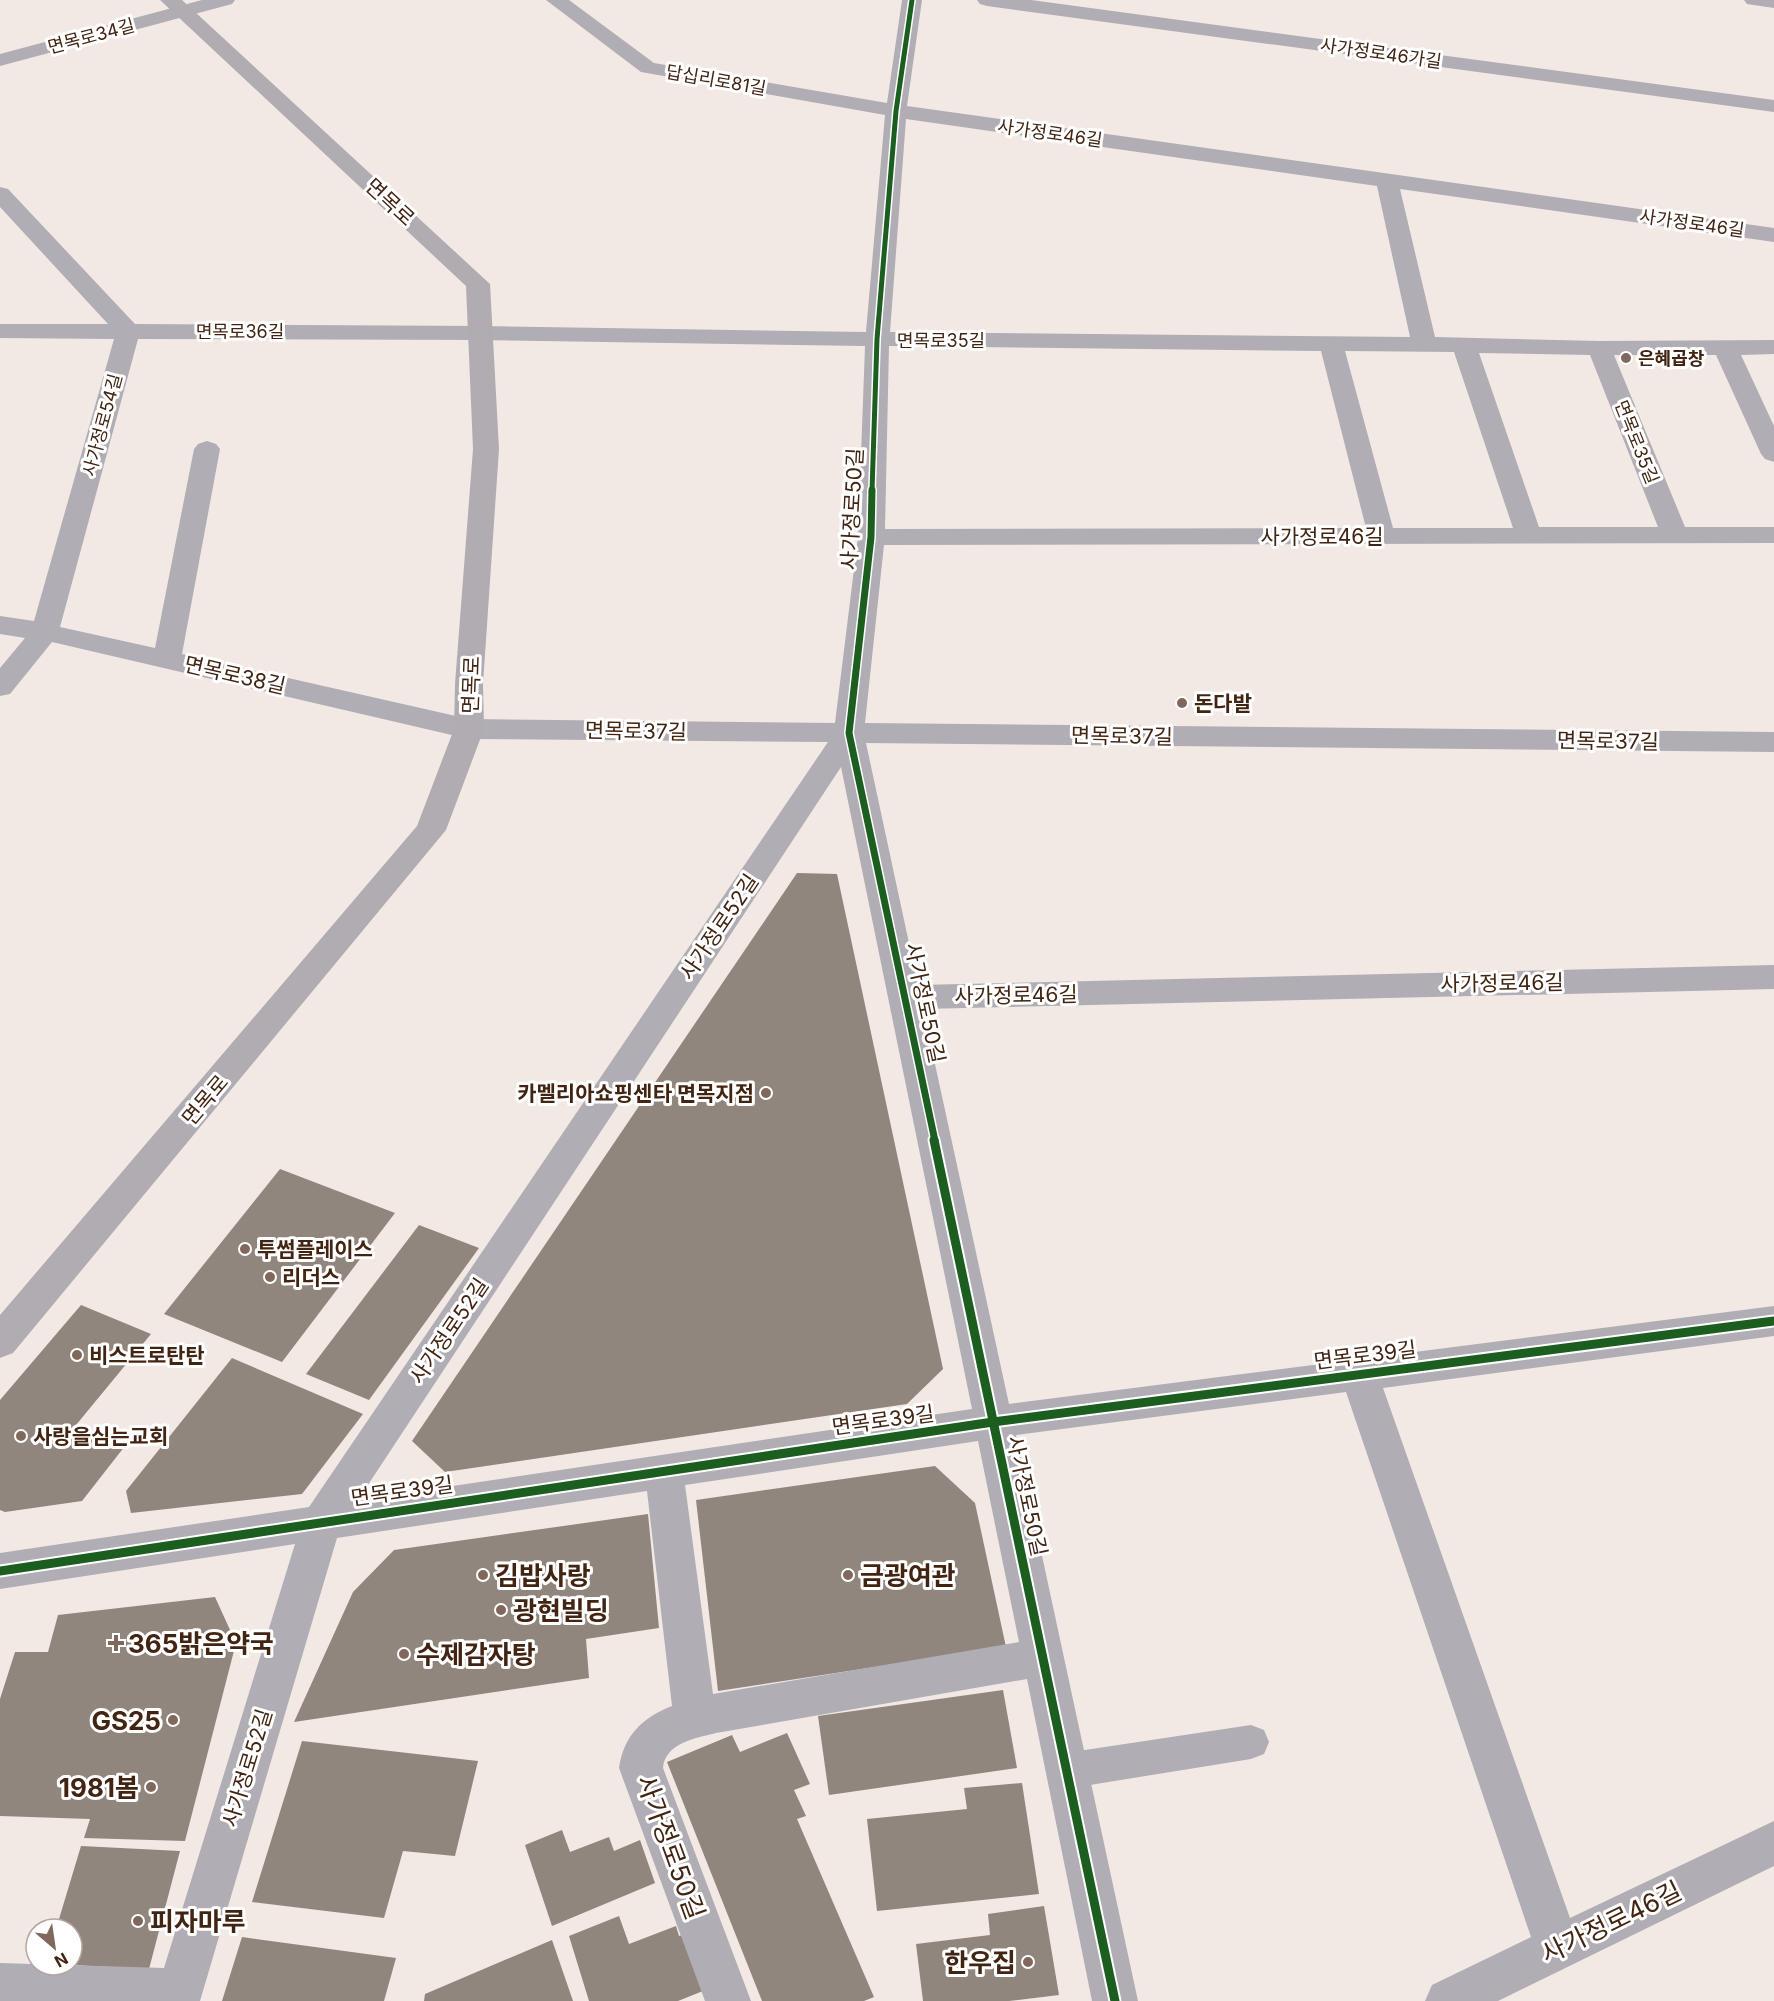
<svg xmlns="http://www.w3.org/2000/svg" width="1774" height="2001" viewBox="0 0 1774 2001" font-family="Inter,'Noto Sans KR',sans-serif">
  <rect width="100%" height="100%" fill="#f2e9e5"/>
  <g fill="#90867d">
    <polygon points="797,873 837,874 943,1369 907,1404 445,1472 412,1441"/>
    <polygon points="280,1169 395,1213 282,1362 164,1314"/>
    <polygon points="419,1225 479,1248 369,1400 306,1374"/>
    <polygon points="81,1305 151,1334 76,1425 125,1446 82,1501 5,1512 0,1510 0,1400"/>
    <polygon points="232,1358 363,1414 302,1494 131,1513 126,1491"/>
    <polygon points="935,1466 975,1503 1006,1647 718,1691 696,1500"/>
    <polygon points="648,1514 659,1628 586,1639 589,1678 294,1722 353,1592 394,1550"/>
    <polygon points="215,1597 236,1643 185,1841 84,1838 90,1819 0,1816 0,1699 15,1652 48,1652 58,1615"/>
    <polygon points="1003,1690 1017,1768 829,1795 818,1716"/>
    <polygon points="787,1733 810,1784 794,1790 806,1816 797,1819 874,1997 864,2001 762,2001 667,1762 732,1735 740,1752"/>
    <polygon points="302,1741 478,1761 455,1856 403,1851 384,1918 252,1902"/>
    <polygon points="1022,1783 1039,1894 877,1911 867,1819 967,1809 964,1788"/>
    <polygon points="562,1830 570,1852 609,1837 614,1851 640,1840 655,1883 552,1926 525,1845"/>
    <polygon points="81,1846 180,1851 149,1969 72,1965 72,1929 56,1929"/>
    <polygon points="1044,1906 1059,1995 1009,2001 923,2001 916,1944 990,1935 988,1914"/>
    <polygon points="619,1916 629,1944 676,1926 679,1936 694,1931 713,1987 678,2001 589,2001 569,1936"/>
    <polygon points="242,1937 396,1958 384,2001 222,2001"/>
    <polygon points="552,1940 573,2001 424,2001 425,1994"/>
  </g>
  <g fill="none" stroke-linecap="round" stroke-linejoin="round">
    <polygon fill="#b0adb4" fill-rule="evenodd" points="1251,1725 1264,1730 1269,1742 1264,1754 1251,1759 1065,1789 1052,1784 1046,1771 1052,1758 1065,1753"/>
    <g fill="#b0adb4" fill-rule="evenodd">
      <polygon points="202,0 235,0 232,4 0,66 0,54"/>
      <path d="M546,0H569L654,63L887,103L902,0H922L907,106L1774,228V242L1400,189L1435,337L1599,341L1774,340V354L1741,355L1774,426V462L1765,459L1761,454L1716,355H1614L1685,527H1774V543L884,545L865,723L1774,732V752L866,743L918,985L1774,965V989L923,1009L1009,1404L1774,1306V1336L1383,1388L1570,1918L1774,1821V1866L1498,2001H1425L1432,1985L1531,1937L1346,1392L1016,1435L1138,2001H1092L1027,1679L716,1733C696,1738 665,1743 663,1768L751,2001H705L619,1768C624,1735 642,1718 672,1706L647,1491L337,1538L200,2001H0V1963L164,1968L295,1544L0,1589V1553L309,1507L828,742L469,739L52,642L10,694L0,696V668L25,638L0,634V616L34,621L114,339L0,338V324H108L0,207V187L8,189L135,324L480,326L866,332L885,115L641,72ZM906,119L1377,186L1410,337L890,332ZM138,339L480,340L865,346L858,537L835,723L469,719L182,654L220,449L216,444L207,441L198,444L194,449L155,648L60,627ZM889,346L1321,351L1366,528L885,529ZM1345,351L1454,352L1513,528H1393ZM1479,353L1590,355L1658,527H1539ZM841,767L972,1409L358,1500ZM978,1441L1019,1642L713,1694L685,1485Z"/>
      <polygon points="977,0 1031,0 1774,100 1774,112 987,6 980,4"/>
      <polygon points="1744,0 1774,0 1774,8 1747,4"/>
    </g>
    <polygon fill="#b0acb2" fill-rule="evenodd" points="160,0 182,0 490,284 499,449 483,684 484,729 446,830 13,1353 0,1358 0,1315 417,826 454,729 455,684 473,449 466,286"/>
    <defs>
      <polyline id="cycleway-far2" points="872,491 877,339 896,111 912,0"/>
      <polyline id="cycleway-far1" points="872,490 871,537 849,733 935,1141"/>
      <g id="cycleway">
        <polyline points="934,1140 1115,2001"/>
        <polyline points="0,1571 993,1422 1774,1321"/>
      </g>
    </defs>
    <use href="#cycleway-far2" stroke="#fff" stroke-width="8"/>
    <use href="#cycleway-far1" stroke="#fff" stroke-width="10"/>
    <use href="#cycleway" stroke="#fff" stroke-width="13"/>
    <use href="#cycleway-far2" stroke="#1b5e20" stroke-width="5"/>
    <use href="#cycleway-far1" stroke="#1b5e20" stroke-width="7"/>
    <use href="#cycleway" stroke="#1b5e20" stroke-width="9"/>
  </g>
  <g fill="#80695c" stroke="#fff" stroke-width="2">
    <circle cx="1626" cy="358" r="6"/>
    <circle cx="1182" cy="703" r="6"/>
    <circle cx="766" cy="1093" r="6"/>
    <circle cx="245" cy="1249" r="6"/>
    <circle cx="270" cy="1277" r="6"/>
    <circle cx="77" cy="1355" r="6"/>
    <circle cx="21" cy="1436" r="6"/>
    <circle cx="483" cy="1575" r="6"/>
    <circle cx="848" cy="1575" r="6"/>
    <circle cx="501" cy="1610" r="6"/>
    <path d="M113 1634h6v6h6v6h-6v6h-6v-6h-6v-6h6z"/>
    <circle cx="404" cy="1654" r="6"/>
    <circle cx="173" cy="1720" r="6"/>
    <circle cx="151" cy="1787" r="6"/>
    <circle cx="138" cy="1921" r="6"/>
    <circle cx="1028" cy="1962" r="6"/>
  </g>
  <g text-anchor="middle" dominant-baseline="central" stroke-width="6" stroke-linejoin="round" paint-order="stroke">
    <g font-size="18" fill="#422412" stroke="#fff">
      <text transform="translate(91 36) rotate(-15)">면목로34길</text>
      <text transform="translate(1381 53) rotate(8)">사가정로46가길</text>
      <text transform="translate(716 80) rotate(10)">답십리로81길</text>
      <text transform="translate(1050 133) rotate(8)">사가정로46길</text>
      <text transform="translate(1692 223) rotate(8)">사가정로46길</text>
      <text x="240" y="331">면목로36길</text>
      <text x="941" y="340">면목로35길</text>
      <text transform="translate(102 425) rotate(-75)">사가정로54길</text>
      <text transform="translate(1637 442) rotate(68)">면목로35길</text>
    </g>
    <g font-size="18" font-weight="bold" fill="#422412" stroke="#fff" text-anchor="start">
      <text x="1638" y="358">은혜곱창</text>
    </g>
    <g font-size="21" fill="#422412" stroke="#fff">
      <text transform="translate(390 202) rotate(43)">면목로</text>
      <text transform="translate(852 509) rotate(-87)">사가정로50길</text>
      <text x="1322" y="536">사가정로46길</text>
      <text transform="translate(235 675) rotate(13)">면목로38길</text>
      <text transform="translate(471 685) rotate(-88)">면목로</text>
      <text transform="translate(636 731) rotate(1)">면목로37길</text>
      <text transform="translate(1122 736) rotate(1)">면목로37길</text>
      <text transform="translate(1608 741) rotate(1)">면목로37길</text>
      <text transform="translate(719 927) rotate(-56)">사가정로52길</text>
      <text transform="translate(1502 983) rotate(-1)">사가정로46길</text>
      <text transform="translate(1016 995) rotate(-1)">사가정로46길</text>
      <text transform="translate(925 1003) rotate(78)">사가정로50길</text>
      <text transform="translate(205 1100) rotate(-50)">면목로</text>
      <text transform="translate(449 1331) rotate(-56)">사가정로52길</text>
      <text transform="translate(1365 1355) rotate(-7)">면목로39길</text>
      <text transform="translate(883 1420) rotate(-8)">면목로39길</text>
      <text transform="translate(402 1491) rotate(-8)">면목로39길</text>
      <text transform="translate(1027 1496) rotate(78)">사가정로50길</text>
      <text transform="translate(247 1768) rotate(-73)">사가정로52길</text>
    </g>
    <g font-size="21" font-weight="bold" fill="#422412" stroke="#fff" text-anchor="start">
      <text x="1194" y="703">돈다발</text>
      <text x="754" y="1093" text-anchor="end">카멜리아쇼핑센타 면목지점</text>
      <text x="257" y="1249">투썸플레이스</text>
      <text x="282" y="1277">리더스</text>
      <text x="89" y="1355">비스트로탄탄</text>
      <text x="33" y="1436">사랑을심는교회</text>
    </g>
    <g font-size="26" font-weight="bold" fill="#422412" stroke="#fff" text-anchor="start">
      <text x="495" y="1575">김밥사랑</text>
      <text x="860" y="1575">금광여관</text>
      <text x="513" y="1610">광현빌딩</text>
      <text x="128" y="1643">365밝은약국</text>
      <text x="416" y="1654">수제감자탕</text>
      <text x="161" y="1720" text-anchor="end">GS25</text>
      <text x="139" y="1787" text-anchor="end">1981봄</text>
      <text x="150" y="1921">피자마루</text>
      <text x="1016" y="1962" text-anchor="end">한우집</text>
    </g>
    <g font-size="26" fill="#422412" stroke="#fff">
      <text transform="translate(671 1847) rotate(70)">사가정로50길</text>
      <text transform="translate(1611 1922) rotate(-26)">사가정로46길</text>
    </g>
  </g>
  <g transform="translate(54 1947) rotate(151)"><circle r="28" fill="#ffffff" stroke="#b3a7a0" stroke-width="1.5"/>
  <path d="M0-4.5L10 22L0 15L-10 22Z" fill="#80695c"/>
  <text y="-9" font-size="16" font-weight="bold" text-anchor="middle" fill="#422412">N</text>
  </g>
</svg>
